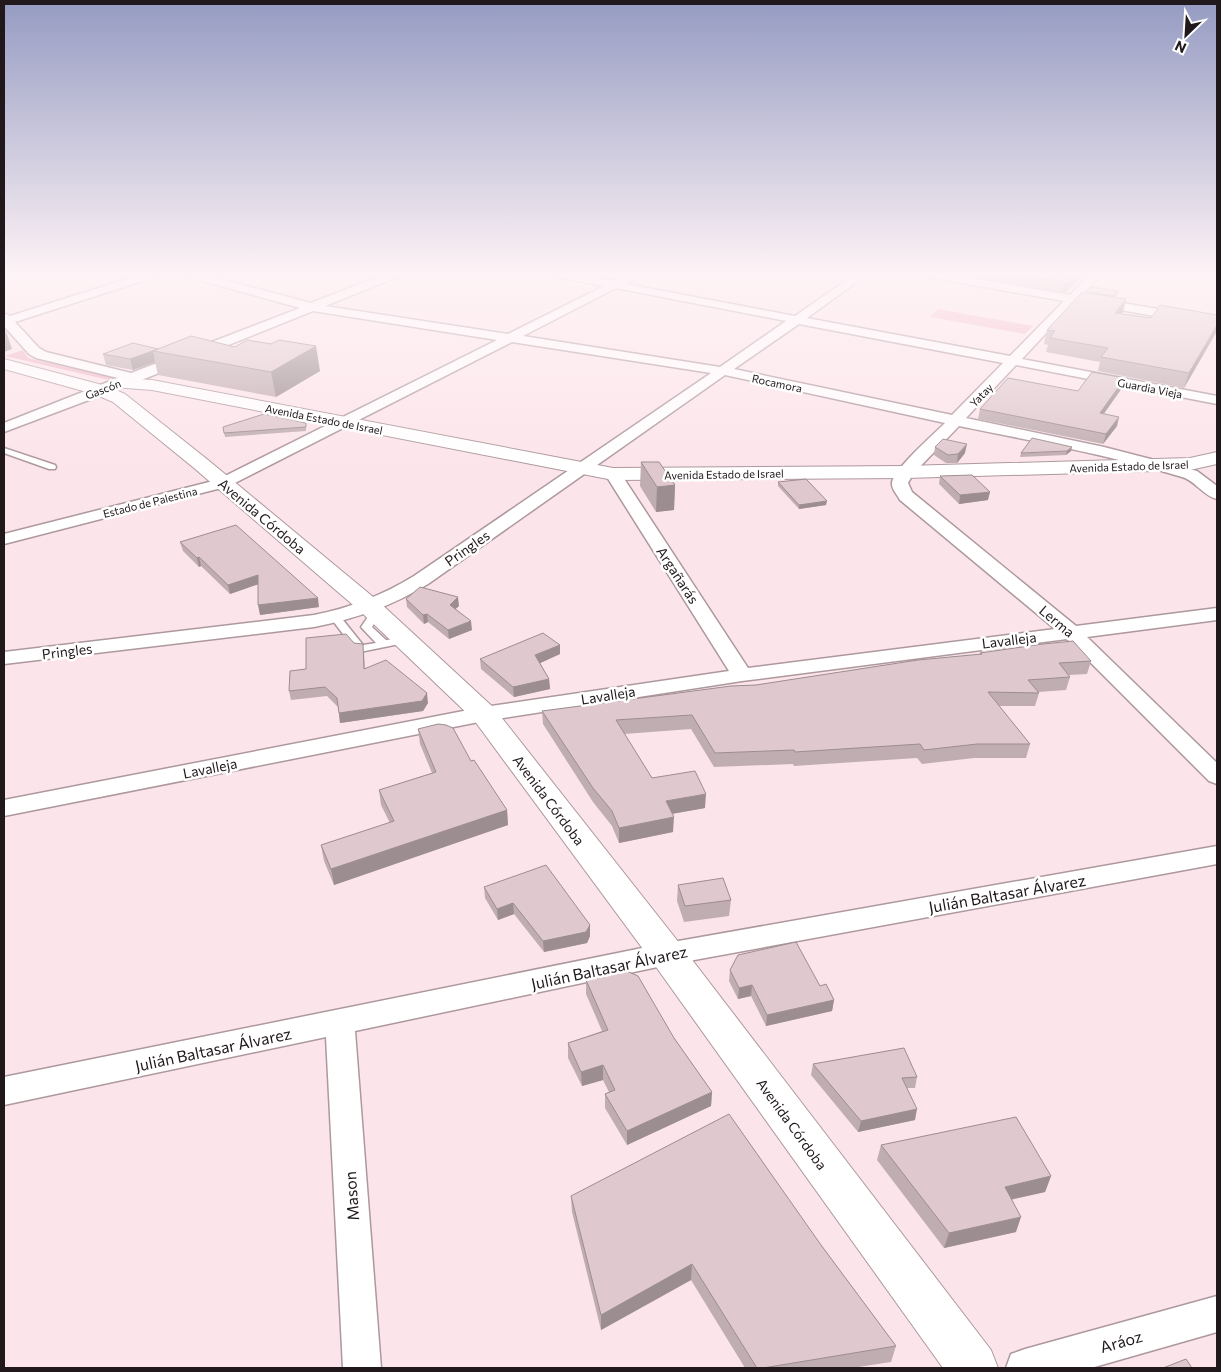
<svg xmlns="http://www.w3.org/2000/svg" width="1221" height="1372" viewBox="0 0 1221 1372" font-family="Commissioner,sans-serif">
  <rect width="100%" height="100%" fill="#fce5ea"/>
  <g fill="#f1b5c5">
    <polygon points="938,309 1033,326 1025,334 930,317"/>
    <polygon points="23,350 28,358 115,378 109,380 5,356"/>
  </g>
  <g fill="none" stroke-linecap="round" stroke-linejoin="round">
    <defs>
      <g id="service">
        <polygon points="4,448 55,465 56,467 55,469 49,469 4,453"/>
        <polygon points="376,610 381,613 372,627 386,640 409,638 410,640 409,642 360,652 356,651 330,617 331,615 339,615 363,645 376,643 361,627 372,611"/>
      </g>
      <g id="minor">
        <path d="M146,273H162L161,275L15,322L39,348L46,352L131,373L300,308L181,275L180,273H198L311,303L388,273H403L402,275L325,306L508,334L604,286L553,276L548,273H570L613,281L629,273H643L626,284L795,316L857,273H869L807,318L1010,356L1064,301L922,276L917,273H942L1070,295L1091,273H1102L1081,296L1217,319V327L1075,302L1022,359L1217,396V404L1016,365L966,418L1104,447L1197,471L1217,486V499C1203,496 1196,481 1182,477C1109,455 1033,441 959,426L913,474L908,483L912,492L1076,626L1217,608V620L1087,637L1217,763V784L1209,781L1067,639L742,681L484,721L4,816V800L484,707L729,671L605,474L607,471H619L621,474L748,668L1055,629L900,500C897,494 891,489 892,482C897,466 933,435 945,423L725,375L428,584C392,606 355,619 314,627L4,664V652L314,615C350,608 383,595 414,576L711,373L512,342L229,486L4,544V534L217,480L497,340L313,311L139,381L4,432V423L118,378L36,358L29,354L4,326V313L10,316ZM616,288L786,321L720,367L523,336ZM799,324L1003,363L952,415L734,369Z"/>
        <polygon points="1217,846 1217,864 667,965 355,1031 381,1368 343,1368 326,1037 4,1105 4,1077 667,943"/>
        <polygon points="1217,1296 1217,1332 1091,1368 1006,1368 1011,1354 1025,1349"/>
      </g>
      <polygon id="secondary" points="119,378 152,380 613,468 906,466 1190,458 1217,452 1217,464 1190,470 906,478 613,480 152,390 113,387 110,383 113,379"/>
      <polygon id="primary" points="4,359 106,386 125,394 208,460 378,601 494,708 680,944 991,1350 998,1368 943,1368 654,964 474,720 360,611 194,468 113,402 94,394 4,369"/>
    </defs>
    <use href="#service" stroke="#ad989d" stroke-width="3"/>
    <use href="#minor" stroke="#ad989d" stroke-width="3"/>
    <use href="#secondary" stroke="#ad989d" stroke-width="2"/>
    <use href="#primary" stroke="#ad989d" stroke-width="2"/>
    <use href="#service" fill="#fff" fill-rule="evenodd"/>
    <use href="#minor" fill="#fff" fill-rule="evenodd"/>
    <use href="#secondary" fill="#fff" fill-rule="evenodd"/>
    <use href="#primary" fill="#fff" fill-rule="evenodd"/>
  </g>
  <g fill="#c0adb1">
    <polygon points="953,273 1085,273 1066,292 1063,292"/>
    <polygon points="1118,291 1117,295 1115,297 1126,299 1122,314 1151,318 1217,315 1217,331 1184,388 1098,371 1100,362 1046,352 1048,345 1044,344 1047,330 1089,292"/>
    <polygon points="235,347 320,371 276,397 158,375 155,362 133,370 106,365 103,354 158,349"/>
    <polygon points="1122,388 1104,413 1117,426 1103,444 978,419 980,409 1078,391"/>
    <polygon points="306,423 306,431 225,437 223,427"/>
    <polygon points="935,447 965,453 957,463 946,463 934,455"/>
    <polygon points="1071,451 1066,455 1020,457 1021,453"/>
    <polygon points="641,462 675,485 674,510 656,512 640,486"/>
    <polygon points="940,476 988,500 959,504 939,484"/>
    <polygon points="778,482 826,505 799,509 778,486"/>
    <polygon points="180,542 319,607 260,615 258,584 230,594 201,566 199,567 183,551"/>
    <polygon points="406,599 459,606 455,609 472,630 449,639 428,622 424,624 407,607"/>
    <polygon points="354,643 364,653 365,669 428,703 423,711 340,723 338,707 327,696 291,700 289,691 306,669"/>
    <polygon points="980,653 1091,661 1087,674 1069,675 1070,677 1066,690 1038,692 1039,693 1035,706 999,706 1030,744 1026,758 974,758 922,764 917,758 794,766 793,764 714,767 691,729 624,734 652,778 705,808 672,814 673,832 619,843 612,826 593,802 543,724 542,711 756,685 980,654"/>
    <polygon points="560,654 540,663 549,679 550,689 514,697 481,669 480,659"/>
    <polygon points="418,729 471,761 507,810 508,825 334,885 324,861 321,845 390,823 381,805 379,790 432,773 420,744"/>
    <polygon points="678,885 731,900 729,916 684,922 677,901"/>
    <polygon points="484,887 590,925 590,936 587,943 544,952 514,914 498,920 485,898"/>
    <polygon points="730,970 820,986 834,1000 832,1011 766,1026 751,996 738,999 729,981"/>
    <polygon points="586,980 674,1038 712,1092 711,1106 627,1145 605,1108 605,1094 609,1092 603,1080 582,1086 568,1058 568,1043 602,1031 586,994"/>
    <polygon points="813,1064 917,1077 915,1088 907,1088 915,1120 858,1132 811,1075"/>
    <polygon points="881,1145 1051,1176 1045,1192 1011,1200 1016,1232 944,1248 877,1160"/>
    <polygon points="571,1196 821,1245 896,1346 891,1362 852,1368 745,1368 691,1280 601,1330 572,1212"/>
  </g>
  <g fill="#9c8d90">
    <polygon points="1077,273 1085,273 1066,292 1063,292 1065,282"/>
    <polygon points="1126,299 1123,312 1112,326 1115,313"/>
    <polygon points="1217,325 1217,331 1184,388 1189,373"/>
    <polygon points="7,334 12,349 4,352 4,335"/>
    <polygon points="316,346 320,371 276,397 271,372"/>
    <polygon points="153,351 155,362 133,370 130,359"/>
    <polygon points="1125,378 1122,388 1098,422 1100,413"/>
    <polygon points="1119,417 1117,426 1103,444 1106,434"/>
    <polygon points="967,444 965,453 957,463 958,454"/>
    <polygon points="1072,447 1071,451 1066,455 1067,451"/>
    <polygon points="675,485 674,510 656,512 657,487"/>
    <polygon points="990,492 988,500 959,504 960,495"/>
    <polygon points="827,501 826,505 799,509 799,505"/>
    <polygon points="199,557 201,566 199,567 197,558"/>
    <polygon points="258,575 259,584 230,594 228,585"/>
    <polygon points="458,597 459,606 451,613 450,605"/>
    <polygon points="318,598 319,607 260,615 258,605"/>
    <polygon points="427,614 428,622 424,624 423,615"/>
    <polygon points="471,621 472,630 449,639 448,630"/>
    <polygon points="560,645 560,654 536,665 535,655"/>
    <polygon points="549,679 550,689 514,697 513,687"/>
    <polygon points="427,693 428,703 423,711 340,723 339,713"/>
    <polygon points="706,794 705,808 665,815 666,801"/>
    <polygon points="507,810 508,825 334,885 331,869"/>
    <polygon points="674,817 673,832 619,843 619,828"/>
    <polygon points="513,903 514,914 498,920 497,909"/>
    <polygon points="590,925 590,936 587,943 544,952 543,941"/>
    <polygon points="752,985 751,996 738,999 739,988"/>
    <polygon points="834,1000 832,1011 766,1026 767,1015"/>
    <polygon points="603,1065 603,1080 582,1086 581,1072"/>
    <polygon points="712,1092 711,1106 627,1145 627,1131"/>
    <polygon points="917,1109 915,1120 858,1132 861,1121"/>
    <polygon points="1051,1176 1045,1192 999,1202 1005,1187"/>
    <polygon points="1021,1217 1016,1232 944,1248 949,1233"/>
    <polygon points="692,1264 691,1280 601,1330 601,1315"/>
  </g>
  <g fill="#dfc9ce" stroke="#9c8d90">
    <polygon points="1013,273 1077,273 1069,282 1065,282"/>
    <polygon points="1093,287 1118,291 1114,296 1089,292"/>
    <polygon points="1082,292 1126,299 1115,313 1151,318 1160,305 1217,315 1217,325 1189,373 1101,357 1108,348 1050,338 1055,331 1047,330"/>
    <polygon points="4,330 7,334 4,335"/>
    <polygon points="191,336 235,347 247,340 271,344 279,340 316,346 271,372 153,351"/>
    <polygon points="133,343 158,349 130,359 103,354"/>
    <polygon points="1092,372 1125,378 1100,413 1119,417 1106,434 980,409 1008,378 1078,391"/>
    <polygon points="264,414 306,423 306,427 224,433 223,427"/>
    <polygon points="1032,438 1072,447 1067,451 1021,453"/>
    <polygon points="943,439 967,444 958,454 948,455 935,447"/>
    <polygon points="641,462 659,462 675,485 657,487"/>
    <polygon points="972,475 990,492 960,495 940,476"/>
    <polygon points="806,479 827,501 799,505 778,482"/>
    <polygon points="236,525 318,598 258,605 258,575 228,585 199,557 197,558 180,542"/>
    <polygon points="420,587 458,597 450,605 471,621 448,630 427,614 423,615 406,599"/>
    <polygon points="543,633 560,645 535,655 549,679 513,687 480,659"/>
    <polygon points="346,634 354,643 363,644 364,669 386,660 427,693 422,701 339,713 337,698 325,687 289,691 290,671 306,669 306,638"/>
    <polygon points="1073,641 1091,661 1059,663 1070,677 1028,680 1039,693 988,692 1030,744 977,744 924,750 920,744 795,752 794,750 715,753 692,715 616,720 652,778 695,771 706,794 666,801 674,817 619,828 612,811 593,788 542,711 731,686 756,685 918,660 982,654 980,653 1043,644"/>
    <polygon points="438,724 446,725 453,728 471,761 474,760 507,810 331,869 321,845 394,821 379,790 436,772 418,729"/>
    <polygon points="546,865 590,925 586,932 543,941 513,903 497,909 484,887"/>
    <polygon points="723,878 731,900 685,906 678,885"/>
    <polygon points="796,942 820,986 826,984 834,1000 767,1015 752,985 739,988 730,970 738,955"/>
    <polygon points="624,970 638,976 674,1038 712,1092 627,1131 605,1094 615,1090 603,1065 581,1072 568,1043 608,1030 586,980"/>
    <polygon points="904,1048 917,1077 902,1078 917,1109 861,1121 813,1064"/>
    <polygon points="729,1114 821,1245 896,1346 763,1368 757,1368 692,1264 601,1315 571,1196"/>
    <polygon points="1016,1117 1051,1176 1005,1187 1021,1217 949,1233 881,1145"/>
    <polygon points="1186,1359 1192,1368 1163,1368"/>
  </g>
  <linearGradient id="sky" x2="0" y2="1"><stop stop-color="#959bc2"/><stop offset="0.59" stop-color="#fef3f6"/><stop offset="1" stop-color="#fef3f6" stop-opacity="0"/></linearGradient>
  <rect width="1221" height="465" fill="url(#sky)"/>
  <g text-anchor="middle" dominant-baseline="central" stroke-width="5" stroke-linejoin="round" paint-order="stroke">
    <g font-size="11" fill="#20181a" stroke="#fff">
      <text transform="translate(777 383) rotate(12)">Rocamora</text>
      <text transform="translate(1150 388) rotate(11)">Guardia Vieja</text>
      <text transform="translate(103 389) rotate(-21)">Gascón</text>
      <text transform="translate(981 395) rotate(-46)">Yatay</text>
      <text transform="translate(324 419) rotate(11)">Avenida Estado de Israel</text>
      <text transform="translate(1129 466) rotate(-2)">Avenida Estado de Israel</text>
      <text transform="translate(724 474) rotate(-1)">Avenida Estado de Israel</text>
      <text transform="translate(150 502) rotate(-14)">Estado de Palestina</text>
    </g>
    <g font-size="14" fill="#20181a" stroke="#fff">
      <text transform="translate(262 516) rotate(40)">Avenida Córdoba</text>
      <text transform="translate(467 548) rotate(-35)">Pringles</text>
      <text transform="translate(678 575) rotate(57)">Argañarás</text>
      <text transform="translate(1057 621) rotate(40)">Lerma</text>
      <text transform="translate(1009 640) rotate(-7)">Lavalleja</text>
      <text transform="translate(67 651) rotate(-7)">Pringles</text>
      <text transform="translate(608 695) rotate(-9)">Lavalleja</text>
      <text transform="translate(210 768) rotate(-11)">Lavalleja</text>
      <text transform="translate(549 800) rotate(53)">Avenida Córdoba</text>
      <text transform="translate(792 1124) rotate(54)">Avenida Córdoba</text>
    </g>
    <g font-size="16" fill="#20181a" stroke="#fff">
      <text transform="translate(1007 893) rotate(-10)">Julián Baltasar Álvarez</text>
      <text transform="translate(609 967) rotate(-12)">Julián Baltasar Álvarez</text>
      <text transform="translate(213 1049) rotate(-12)">Julián Baltasar Álvarez</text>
      <text transform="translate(351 1196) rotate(-94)">Mason</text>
      <text transform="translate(1121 1341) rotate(-16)">Aráoz</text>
    </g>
  </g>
  <rect width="1221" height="1372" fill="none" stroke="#20181a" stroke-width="10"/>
  <g transform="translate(1186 35) rotate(205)" stroke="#ffffff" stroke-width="4" paint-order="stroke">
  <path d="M0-4L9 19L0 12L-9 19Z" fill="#20181a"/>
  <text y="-8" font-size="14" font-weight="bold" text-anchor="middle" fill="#20181a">N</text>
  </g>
</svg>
